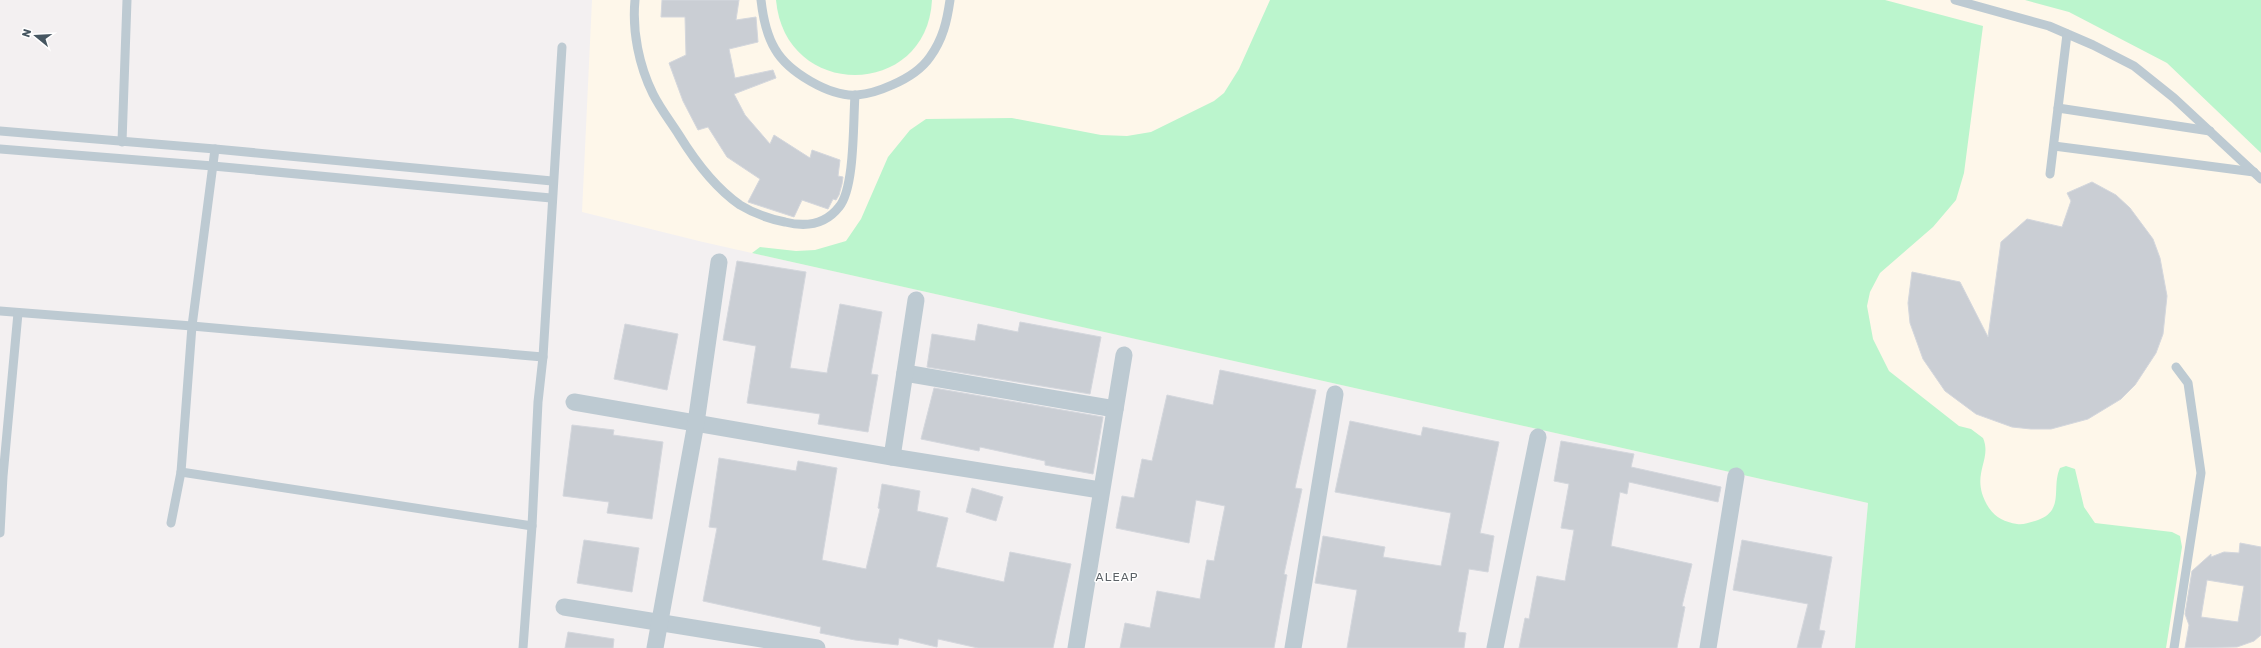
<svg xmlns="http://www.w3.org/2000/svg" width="2261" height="648" viewBox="0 0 2261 648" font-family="Rubik,sans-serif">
  <rect width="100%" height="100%" fill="#f3f0f1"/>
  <polygon fill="#fef7ea" points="592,0 2261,0 2261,648 1855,648 1868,503 703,242 582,212"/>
  <g fill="#bbf5cd">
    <path d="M776,0H932C927,99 785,101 776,0Z"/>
    <path d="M1270,0H1885L1983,26L1964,173L1956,200L1933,227L1880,273L1870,292L1867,306L1873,339L1889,371L1959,426L1971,429L1983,438C1993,461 1968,475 1989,508C1996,518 2005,522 2017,524C2024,525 2031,522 2038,520C2065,510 2051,488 2060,468L2066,466L2075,469L2084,507L2095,523L2172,532L2180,536L2182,547L2166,648H1855L1868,503L752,253L760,247L796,251L815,250L846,241L861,219L888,157L910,130L926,119L1012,118L1101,135L1127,136L1151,132L1214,101L1224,93L1239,69Z"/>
    <polygon points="2025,0 2261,0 2261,153 2167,63 2069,12"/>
  </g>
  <g fill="#caced4" stroke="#d4d7dd" fill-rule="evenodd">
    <polygon points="662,0 739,0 736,20 756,17 758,42 729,49 735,78 773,70 776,78 734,94 745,115 770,144 774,135 810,158 812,150 840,160 838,176 843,177 842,184 839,195 836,200 833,199 828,209 802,200 794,217 748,202 760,179 727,157 708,127 698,130 683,101 669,63 686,55 685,17 661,17"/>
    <polygon points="2092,182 2116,195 2130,208 2153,239 2160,258 2167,296 2163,334 2156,353 2135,385 2121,399 2088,419 2051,429 2031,429 2012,427 1976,414 1945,391 1923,359 1910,323 1908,303 1912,272 1960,282 1988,337 2001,242 2027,219 2062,227 2071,201 2067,193"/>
    <polygon points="737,261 806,272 790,368 827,373 840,304 882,312 871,374 878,375 868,432 818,424 820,414 747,403 756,346 723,340"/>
    <polygon points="1020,322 1101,337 1090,394 927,367 932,334 975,341 978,324 1018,332"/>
    <polygon points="625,324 678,334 667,390 614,379"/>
    <polygon points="1220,370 1316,390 1295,488 1302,489 1284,574 1287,575 1274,648 1120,648 1125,623 1150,628 1157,591 1200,599 1207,560 1214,561 1225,506 1196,500 1189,543 1116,528 1122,496 1134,498 1142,459 1152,461 1167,395 1213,405"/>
    <polygon points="934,388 1103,417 1093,474 1045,465 1045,461 980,447 979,451 921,439"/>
    <polygon points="1350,421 1421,436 1423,427 1499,442 1480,533 1494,536 1488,572 1469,569 1458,632 1466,633 1464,648 1347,648 1357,590 1315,583 1323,536 1385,547 1383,557 1441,566 1451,513 1335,492"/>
    <polygon points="572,425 614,430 613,435 663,442 652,519 607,513 609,502 563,496"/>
    <polygon points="1561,441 1634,454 1631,467 1721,487 1718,502 1629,482 1627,494 1620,492 1611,546 1692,564 1682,606 1685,607 1677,648 1519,648 1525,618 1529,619 1537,576 1565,581 1574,530 1561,528 1569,484 1554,481"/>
    <polygon points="719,458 796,471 798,461 837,468 822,560 866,569 880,509 878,508 882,484 920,491 917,511 948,518 936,567 1004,582 1010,552 1071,564 1053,648 978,648 938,639 937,647 899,638 898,645 855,640 820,633 821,627 703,601 717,528 709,527"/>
    <polygon points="972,488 1003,497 996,521 966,512"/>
    <polygon points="584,540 639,548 632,592 577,583"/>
    <polygon points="1742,540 1832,557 1819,630 1825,631 1821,648 1797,648 1808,604 1733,590"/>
    <path d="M2240,543L2261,547V635L2254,641L2237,647L2185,648L2189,625L2185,614L2192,571L2211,554V557L2224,552L2239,553ZM2207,580L2244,586L2238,622L2201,617Z"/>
    <polygon points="568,632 614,639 613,648 565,648"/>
  </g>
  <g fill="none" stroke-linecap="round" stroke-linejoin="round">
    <g stroke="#bdcad2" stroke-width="9">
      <path d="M635,0C632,31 639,66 653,94C660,108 670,121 679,135C695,161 714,187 740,205C753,213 770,219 785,222C805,227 825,225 839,207C855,188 853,122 855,95"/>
      <path d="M761,0C763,18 766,34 775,49C788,72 830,97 857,95C869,94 881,90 892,85C906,79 921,70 930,57C943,39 947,21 950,0"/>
      <polyline points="1955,0 2049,26 2093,45 2134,66 2174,98 2261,179"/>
      <polyline points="2058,108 2210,131"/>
      <polyline points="0,131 215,149 552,181"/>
      <polyline points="122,142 127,0"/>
      <polyline points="2054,146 2254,172"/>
      <polyline points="0,149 213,166 551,198"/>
      <polyline points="2050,174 2067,34"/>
      <polyline points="0,311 192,326 543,357"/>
      <polyline points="181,472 532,526 538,402 543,357 562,47"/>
      <polyline points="171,523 181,472 192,326 215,149"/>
      <polyline points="0,533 3,476 18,313"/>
      <polyline points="523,648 532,526"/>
      <polyline points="2174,648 2201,473 2188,383 2176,367"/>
    </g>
    <g stroke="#bdcad2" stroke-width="17">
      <polyline points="905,373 1115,409"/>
      <polyline points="574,402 892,457 1100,490"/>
      <polyline points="892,457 916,300"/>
      <polyline points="564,607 817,648"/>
      <polyline points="655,648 696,423 719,262"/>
      <polyline points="1076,648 1124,355"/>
      <polyline points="1293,648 1335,394"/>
      <polyline points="1495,648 1538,437"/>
      <polyline points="1708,648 1736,476"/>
    </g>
  </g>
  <g text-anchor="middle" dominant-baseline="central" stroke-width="3" stroke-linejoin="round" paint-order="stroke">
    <g font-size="12" letter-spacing="1" fill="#5c6267" stroke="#fff">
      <text x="1117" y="577">ALEAP</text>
    </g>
  </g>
  <g transform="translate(36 36) rotate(288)" stroke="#ffffff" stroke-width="3" paint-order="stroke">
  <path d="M0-3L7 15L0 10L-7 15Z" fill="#465661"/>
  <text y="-6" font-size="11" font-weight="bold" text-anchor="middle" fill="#465661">N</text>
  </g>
</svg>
